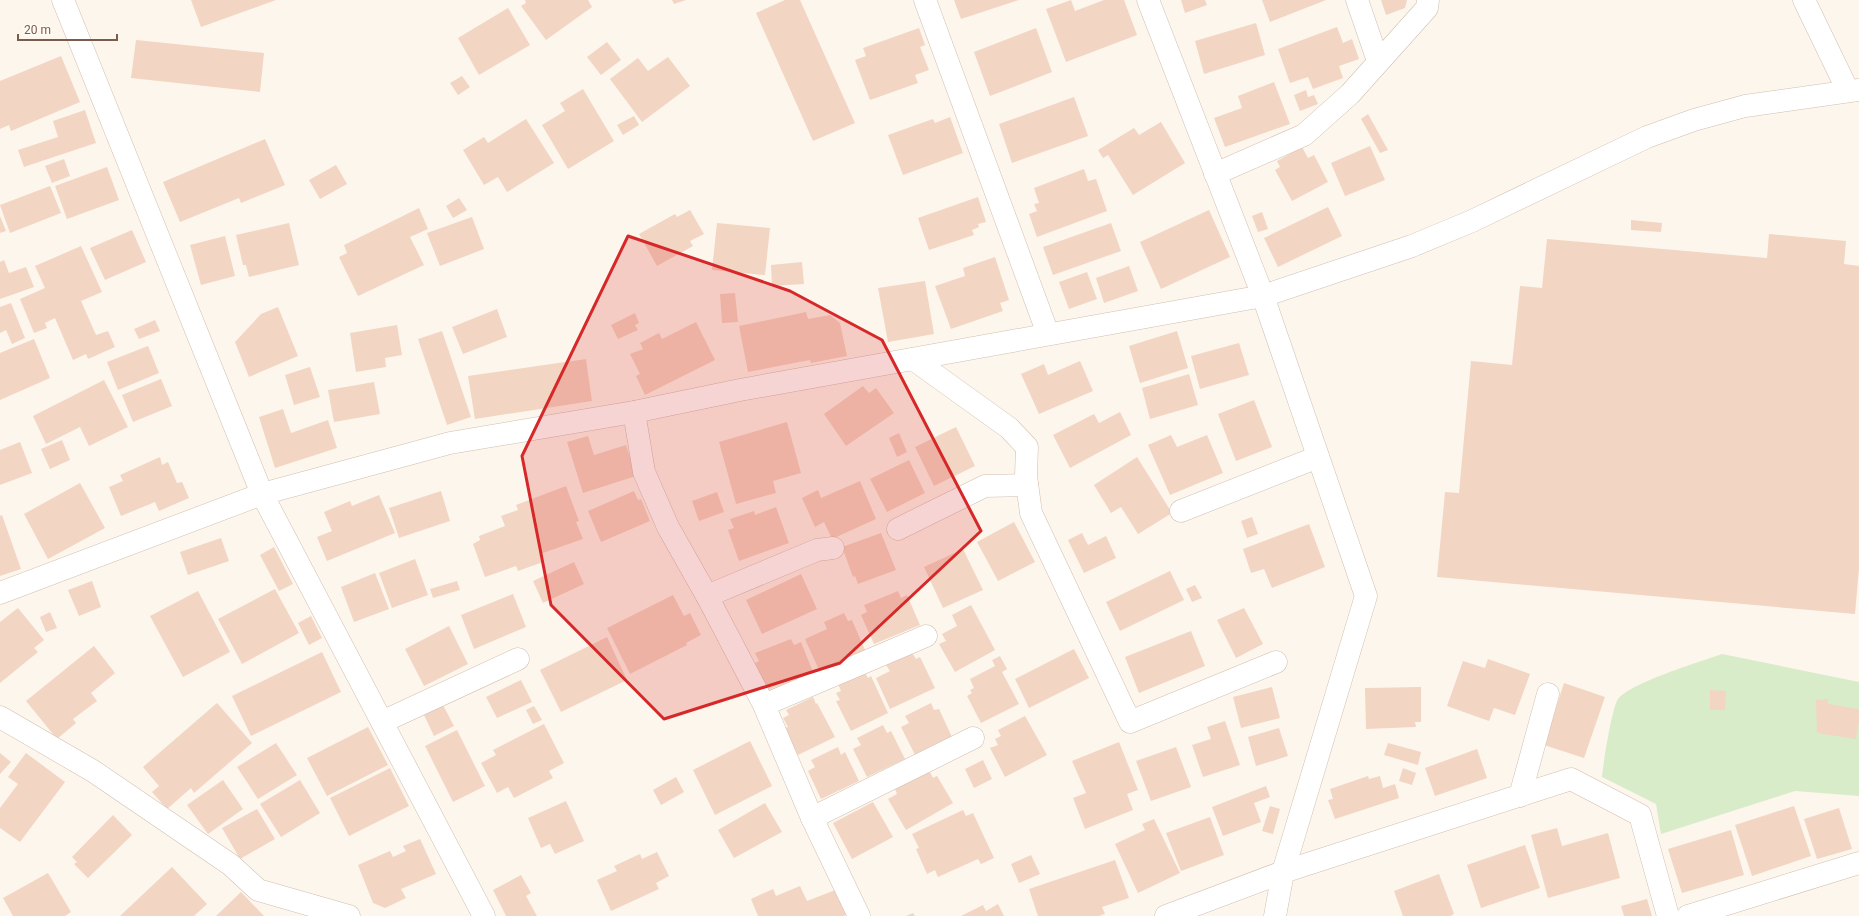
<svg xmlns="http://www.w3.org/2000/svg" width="1859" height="916" viewBox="0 0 1859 916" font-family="Roboto,sans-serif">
  <rect width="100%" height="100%" fill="#fdf6ec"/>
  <path fill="#d8ecc9" d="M1722,654L1859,682V796L1795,791L1661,834L1656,804L1602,777C1603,765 1612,707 1618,699C1632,682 1700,662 1722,654Z"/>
  <g fill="#f3d5c3">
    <polygon points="191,0 276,0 201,27"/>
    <polygon points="525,0 588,0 592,7 546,40 521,6 526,3"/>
    <polygon points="672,0 686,0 674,4"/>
    <polygon points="785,0 800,0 855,123 813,141 756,13"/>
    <polygon points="954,0 1019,0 961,19"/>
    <polygon points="1071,0 1075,11 1104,0 1124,0 1137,35 1066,62 1046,9"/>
    <polygon points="1181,0 1205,0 1207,5 1185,13"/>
    <polygon points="1262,0 1326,0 1270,22"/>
    <polygon points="1381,0 1407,0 1405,8 1386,15"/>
    <polygon points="508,8 530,45 479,75 458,38"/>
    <polygon points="1256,23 1265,55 1204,74 1195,41"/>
    <polygon points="1337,27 1343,43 1352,39 1359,59 1339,66 1343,78 1313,89 1308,77 1290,83 1278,49"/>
    <polygon points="919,28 925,45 920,47 929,70 915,75 918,83 870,100 855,60 866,56 863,48"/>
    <polygon points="1036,28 1052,72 990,96 974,52"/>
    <polygon points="136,40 264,53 260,92 131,78"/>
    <polygon points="607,42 621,60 601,75 587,57"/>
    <polygon points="61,56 80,102 11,131 9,125 0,129 0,81"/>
    <polygon points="668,57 690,86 642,122 610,79 638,58 648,71"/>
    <polygon points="462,76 470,87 458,95 450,83"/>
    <polygon points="1274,82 1290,124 1225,147 1214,118 1242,108 1238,96"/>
    <polygon points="583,89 614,141 568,169 542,125 565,111 560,103"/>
    <polygon points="1306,90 1308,97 1314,95 1318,104 1300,111 1294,95"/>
    <polygon points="1074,97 1088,136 1012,163 999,124"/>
    <polygon points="85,110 96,143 24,167 18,150 58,137 53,121"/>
    <polygon points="1368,114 1388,150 1380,153 1361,119"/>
    <polygon points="634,116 639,125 623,135 617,125"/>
    <polygon points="950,117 963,153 903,175 888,135 933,119 935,123"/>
    <polygon points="526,119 554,163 507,192 498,177 484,185 463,150 484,137 488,143"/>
    <polygon points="1161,122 1185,163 1133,195 1108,155 1103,158 1098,150 1134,128 1139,135"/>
    <polygon points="265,139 285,185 241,203 239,198 180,222 163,182"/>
    <polygon points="1370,146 1385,180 1345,196 1331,163"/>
    <polygon points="1302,147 1308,158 1314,155 1328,182 1292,201 1275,170 1280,167 1277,161"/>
    <polygon points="64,159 70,176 52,183 45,166"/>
    <polygon points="336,165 347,184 320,199 309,180"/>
    <polygon points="107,167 119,200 67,219 55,186"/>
    <polygon points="1084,169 1088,181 1096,179 1107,211 1037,237 1029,214 1037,211 1034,204 1039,203 1034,188"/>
    <polygon points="50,186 61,213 10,233 0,205"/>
    <polygon points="978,197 986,222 978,224 979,227 972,230 974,235 929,250 918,218"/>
    <polygon points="459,198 467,210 453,218 446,206"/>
    <polygon points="1328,207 1342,236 1278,267 1264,238"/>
    <polygon points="419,208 428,229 410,237 424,265 358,296 339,257 347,253 344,245"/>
    <polygon points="690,210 704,234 690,241 693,246 657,266 639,234 675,214 677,217"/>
    <polygon points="1209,210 1230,257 1161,289 1140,242"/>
    <polygon points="1262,212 1268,229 1258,232 1252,216"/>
    <polygon points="0,216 6,231 0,233"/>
    <polygon points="472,217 484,249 440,266 427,233"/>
    <polygon points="1631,220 1662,223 1661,232 1631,230"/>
    <polygon points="289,223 299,265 249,277 246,265 243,265 236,235"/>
    <polygon points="717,223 770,228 765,275 712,270"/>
    <polygon points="1111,223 1121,251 1053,275 1043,247"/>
    <polygon points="132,230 146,262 105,280 90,248"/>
    <polygon points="1769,234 1846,241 1844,264 1859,266 1859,568 1855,614 1437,577 1445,492 1459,493 1471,361 1512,365 1520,286 1542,288 1547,239 1767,258"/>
    <polygon points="225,236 235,276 201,285 190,245"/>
    <polygon points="81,246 102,292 81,301 96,335 108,331 115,347 88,359 86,354 73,360 55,318 45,323 47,328 34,333 20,299 45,288 35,266"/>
    <polygon points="995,257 1009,300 1000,303 1003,311 951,329 935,286 965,276 963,268"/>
    <polygon points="4,260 9,273 26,267 34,287 0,299 0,262"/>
    <polygon points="802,262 804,284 772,286 771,265"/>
    <polygon points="1129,266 1138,291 1104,303 1096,278"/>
    <polygon points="1087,272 1097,299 1069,309 1059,282"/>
    <polygon points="925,281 934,334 888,342 878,288"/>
    <polygon points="735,293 738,322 722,323 720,294"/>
    <polygon points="11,303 25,338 12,344 6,330 0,333 0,307"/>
    <polygon points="278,307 298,356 249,377 235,342 261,314"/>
    <polygon points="497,309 507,337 463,354 452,327"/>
    <polygon points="806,312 808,319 830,315 840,323 847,356 811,363 810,360 748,372 739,326"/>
    <polygon points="635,313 639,323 635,325 638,330 618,339 611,325"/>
    <polygon points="155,320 160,331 139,339 134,329"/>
    <polygon points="696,322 715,360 645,395 636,376 640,374 630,354 643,349 640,343 659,333 662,339"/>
    <polygon points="397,325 402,355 385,358 386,367 356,372 350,333"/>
    <polygon points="442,331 471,417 447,425 418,339"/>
    <polygon points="1177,331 1188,368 1140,383 1129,346"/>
    <polygon points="34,339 50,378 0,400 0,353"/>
    <polygon points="1239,343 1249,375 1200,389 1191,356"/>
    <polygon points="148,346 159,373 118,390 107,362"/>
    <polygon points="586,359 592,401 475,419 468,376"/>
    <polygon points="1080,361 1093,391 1039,414 1021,374 1044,364 1048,375"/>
    <polygon points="310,367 320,397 294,405 285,375"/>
    <polygon points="1189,374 1198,405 1150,419 1142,388"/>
    <polygon points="161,379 172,406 133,422 122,395"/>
    <polygon points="104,380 128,427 89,446 80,427 46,444 33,416"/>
    <polygon points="374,382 380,414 334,422 328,390"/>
    <polygon points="863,386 869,393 876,388 894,413 846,446 824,414"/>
    <polygon points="1254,400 1272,447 1236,461 1218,414"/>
    <polygon points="283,409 291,433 328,420 337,448 275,468 259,417"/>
    <polygon points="1120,412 1131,435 1070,468 1053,435 1094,414 1099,423"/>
    <polygon points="787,422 801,473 773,481 776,493 736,504 719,442"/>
    <polygon points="956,427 975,466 934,486 915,447"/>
    <polygon points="899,433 907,452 897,457 889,438"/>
    <polygon points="1171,435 1177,447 1207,435 1223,473 1170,495 1148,445"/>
    <polygon points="588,436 594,455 626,445 636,476 583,493 567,442"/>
    <polygon points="62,440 70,460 50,469 41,449"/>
    <polygon points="20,442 32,473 0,485 0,450"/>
    <polygon points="160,457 162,465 168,462 177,483 182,482 189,498 159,511 155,502 121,516 109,487 123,481 120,475"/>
    <polygon points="1137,457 1172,513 1138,534 1121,507 1111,513 1094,485"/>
    <polygon points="909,460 925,493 887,512 870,479"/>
    <polygon points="860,481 876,519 832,539 824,522 815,527 802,498 818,490 821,498"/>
    <polygon points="80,483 105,528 48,559 24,514"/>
    <polygon points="566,486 579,521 576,522 583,539 540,554 543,562 518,571 516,566 485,577 473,544 480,540 479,536 505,526 501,516 518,510 516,505"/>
    <polygon points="441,491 450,521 399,538 389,508"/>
    <polygon points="634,491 638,500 641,499 650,521 601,542 588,511"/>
    <polygon points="717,492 724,512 699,521 692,501"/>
    <polygon points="379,495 395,533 327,561 317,537 332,531 324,512 350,501 352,506"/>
    <polygon points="776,507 789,543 739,561 728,530 734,528 730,519 754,511 755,515"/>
    <polygon points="2,515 21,569 0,576 0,516"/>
    <polygon points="1252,517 1258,534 1247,538 1241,521"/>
    <polygon points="1014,522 1035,562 998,581 977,542"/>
    <polygon points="1309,524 1325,567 1272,588 1264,569 1251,573 1243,549"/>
    <polygon points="881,533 896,570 858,584 855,576 853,577 842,547"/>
    <polygon points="1082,533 1088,545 1106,536 1116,558 1084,573 1068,540"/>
    <polygon points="221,538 229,561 188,575 180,552"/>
    <polygon points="274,547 293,584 279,591 260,555"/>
    <polygon points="963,549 983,590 943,608 924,567"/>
    <polygon points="415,559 428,595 392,608 379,573"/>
    <polygon points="574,562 584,584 543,603 533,581"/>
    <polygon points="1170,571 1184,600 1120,631 1106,602"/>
    <polygon points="375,573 389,609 354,622 341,587"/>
    <polygon points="801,574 817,609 762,634 746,600"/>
    <polygon points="92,581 101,607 79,616 68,590"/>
    <polygon points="457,581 460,590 433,598 430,589"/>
    <polygon points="1195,585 1202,598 1192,602 1186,589"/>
    <polygon points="275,589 299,633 242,664 218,619"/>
    <polygon points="198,591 230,652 183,677 150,616"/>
    <polygon points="898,591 901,598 907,595 920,625 874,644 861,615 867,612 864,605"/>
    <polygon points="513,594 526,627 474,649 461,615"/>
    <polygon points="673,595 684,616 690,613 701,635 686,643 687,645 630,674 607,628"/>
    <polygon points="971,605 995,650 955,672 939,644 946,641 942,634 957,626 952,615"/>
    <polygon points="18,608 44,640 34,648 38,652 0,683 0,622"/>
    <polygon points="1244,608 1263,644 1236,658 1217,620"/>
    <polygon points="50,612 57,628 46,632 40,617"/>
    <polygon points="844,613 848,621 852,620 865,650 819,670 805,639 827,629 824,622"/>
    <polygon points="311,616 322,638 309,645 298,623"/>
    <polygon points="449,626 468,664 424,686 405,649"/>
    <polygon points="1191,631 1205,666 1139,693 1125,657"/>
    <polygon points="607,637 627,680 561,712 540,670"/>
    <polygon points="791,639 794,645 801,642 813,672 766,691 755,663 759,661 755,653"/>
    <polygon points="94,646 115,673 91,693 97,701 73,719 76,723 57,739 26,701"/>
    <polygon points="1074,649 1089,678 1029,708 1015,679"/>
    <polygon points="322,652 341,692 251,736 232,696"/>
    <polygon points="912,653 916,659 920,657 935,688 890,709 876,678 890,671 886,665"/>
    <polygon points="1000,656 1007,669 1002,672 1019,704 981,723 967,696 972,693 970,690 974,688 970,679 995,666 992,660"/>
    <polygon points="1488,659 1530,674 1515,715 1494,708 1489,721 1447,706 1463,661 1485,668"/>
    <polygon points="864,671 868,678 871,676 888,713 851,731 836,701 840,700 836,693 841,691 838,684"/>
    <polygon points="521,680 532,702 497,718 486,697"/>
    <polygon points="1564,683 1605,697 1584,758 1544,745"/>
    <polygon points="1272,687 1280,718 1241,728 1233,697"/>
    <polygon points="1421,687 1421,722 1415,722 1416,727 1366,729 1365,688"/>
    <polygon points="1710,690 1726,691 1725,710 1710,710"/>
    <polygon points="813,697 816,704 817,703 835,737 798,755 784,728 788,727 783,718 789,715 786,710"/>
    <polygon points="1828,699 1828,704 1859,709 1859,721 1856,739 1817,733 1816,700"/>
    <polygon points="217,703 252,743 194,793 191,788 167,809 152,792 159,786 143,767"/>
    <polygon points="931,703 934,710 939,709 952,737 915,755 901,727 909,723 905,716"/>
    <polygon points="443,705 454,726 434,736 424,715"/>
    <polygon points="534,706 542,720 533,724 526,710"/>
    <polygon points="1025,716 1047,755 1005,777 990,748 998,745 995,739 1001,736 998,730"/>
    <polygon points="1225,721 1240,765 1203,777 1192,745 1211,739 1207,727"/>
    <polygon points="544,724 564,763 549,771 553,778 514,798 508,787 497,793 481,763 496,755 493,750"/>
    <polygon points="883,725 887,733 891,731 905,759 867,777 853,749 861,745 857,738"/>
    <polygon points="368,727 388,765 327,796 307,758"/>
    <polygon points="1279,728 1288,756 1256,766 1248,737"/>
    <polygon points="457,730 485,786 453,802 425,746"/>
    <polygon points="750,741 772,786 715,815 693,770"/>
    <polygon points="1119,742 1138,790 1127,794 1133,810 1085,829 1073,798 1086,793 1072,761"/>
    <polygon points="276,743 297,775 258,799 237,767"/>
    <polygon points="1388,743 1421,752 1418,765 1384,755"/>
    <polygon points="838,747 841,755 845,752 859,781 821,799 808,771 815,767 811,760"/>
    <polygon points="1176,747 1191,787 1151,801 1136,761"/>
    <polygon points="1477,749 1487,778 1435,796 1425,768"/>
    <polygon points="0,753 11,762 0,774"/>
    <polygon points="26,753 65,782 20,842 0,828 0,808 18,784 8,777"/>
    <polygon points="983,760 992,779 974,788 965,769"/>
    <polygon points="390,768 409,806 349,836 330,798"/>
    <polygon points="1403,768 1416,773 1412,785 1399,781"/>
    <polygon points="929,770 933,778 937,776 953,803 906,830 888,799 897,794 895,789"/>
    <polygon points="1368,776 1369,779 1380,776 1383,788 1395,784 1399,798 1335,819 1328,800 1333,799 1330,789"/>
    <polygon points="676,777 684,792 661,805 653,790"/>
    <polygon points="223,780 243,809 208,834 187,805"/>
    <polygon points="300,780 320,813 281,837 260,804"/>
    <polygon points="1266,786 1270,797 1254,803 1261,822 1223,836 1212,807"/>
    <polygon points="566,801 584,841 555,854 550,844 541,848 528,818"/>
    <polygon points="873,802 893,837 852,859 833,823"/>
    <polygon points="765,803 782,832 734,858 718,830"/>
    <polygon points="1270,806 1280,809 1273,834 1262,831"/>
    <polygon points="1794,806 1811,856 1752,876 1735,825"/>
    <polygon points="1839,808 1852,849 1817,859 1804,819"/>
    <polygon points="257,809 275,839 240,859 222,828"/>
    <polygon points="963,810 966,816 973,813 994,858 981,864 978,859 938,877 935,870 927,874 916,849 919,848 912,834"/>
    <polygon points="113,815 132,835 88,878 74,864 77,862 72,857"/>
    <polygon points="1210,817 1224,855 1181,871 1166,833"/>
    <polygon points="1154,819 1180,873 1138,893 1115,844 1145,830 1142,824"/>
    <polygon points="1557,828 1562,846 1608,833 1620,878 1548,898 1531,835"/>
    <polygon points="1731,830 1744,875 1682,893 1668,849"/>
    <polygon points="420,839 436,874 401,889 406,898 385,908 373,903 358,865 390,851 393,857 406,851 403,846"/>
    <polygon points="1525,845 1540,888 1481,908 1467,865"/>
    <polygon points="657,852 669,876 656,883 659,889 611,911 597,880 617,871 614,866 640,854 642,859"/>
    <polygon points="1031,855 1040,874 1019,883 1011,864"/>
    <polygon points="1115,860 1129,898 1102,907 1105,914 1099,916 1038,916 1029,889"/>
    <polygon points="172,867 207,904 194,916 120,916"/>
    <polygon points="48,873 71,912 65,916 13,916 3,898"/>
    <polygon points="1439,874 1454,914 1450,916 1403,916 1394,891"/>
    <polygon points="521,875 531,893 526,896 537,916 506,916 493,890"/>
    <polygon points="800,886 807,901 838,889 848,914 844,916 758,916 751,899 773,889 776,896"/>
    <polygon points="241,892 264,916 216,916"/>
    <polygon points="1647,899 1652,916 1624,916 1621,906"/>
    <polygon points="998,904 1004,916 961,916 983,905 986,911"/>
    <polygon points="913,913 915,916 906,916"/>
  </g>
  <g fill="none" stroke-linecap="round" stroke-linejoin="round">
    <defs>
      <g id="minor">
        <polyline points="63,0 262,494 484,916"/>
        <polyline points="925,0 1048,334"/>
        <polyline points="1148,0 1263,296 1366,596 1283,872 1275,916"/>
        <polyline points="1357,0 1378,61"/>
        <polyline points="1804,0 1848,91"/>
        <polyline points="1215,174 1304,135 1350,94 1427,8 1428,0"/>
        <polyline points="913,359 1009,428 1027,447 1026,476 1031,513 1130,722 1276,662"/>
        <polyline points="634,412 644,472 668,527 707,596 764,705 812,818 859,916"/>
        <polyline points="1181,511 1318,457"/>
        <polyline points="898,529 985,486 1027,485"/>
        <polyline points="0,593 262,494 450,443 634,412 740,390 1263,296 1412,246 1472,221 1647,137 1694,120 1745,106 1859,90"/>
        <polyline points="707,596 817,550 833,548"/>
        <polyline points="764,705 926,636"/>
        <polyline points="0,717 93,771 231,865 258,890 349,916"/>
        <polyline points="382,722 518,659"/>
        <polyline points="1520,796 1548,694"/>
        <polyline points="812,818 973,738"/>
        <polyline points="1166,916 1283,872 1571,779 1640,815 1668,916"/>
        <polyline points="1688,916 1859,863"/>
      </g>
    </defs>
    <use href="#minor" stroke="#d1beb0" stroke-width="23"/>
    <use href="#minor" stroke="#fff" stroke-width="22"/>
  </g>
  <path fill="#d62828" fill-opacity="0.2" stroke="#d62828" stroke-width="3" stroke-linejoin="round" d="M628,236L790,291L882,340L981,531L840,663L664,719L551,605L522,456Z"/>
  <path d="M18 34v6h99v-6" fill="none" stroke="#7a5c4d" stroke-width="2"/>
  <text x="24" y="34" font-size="12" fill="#7a5c4d" stroke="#fffaf3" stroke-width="3" paint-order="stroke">20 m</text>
</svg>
